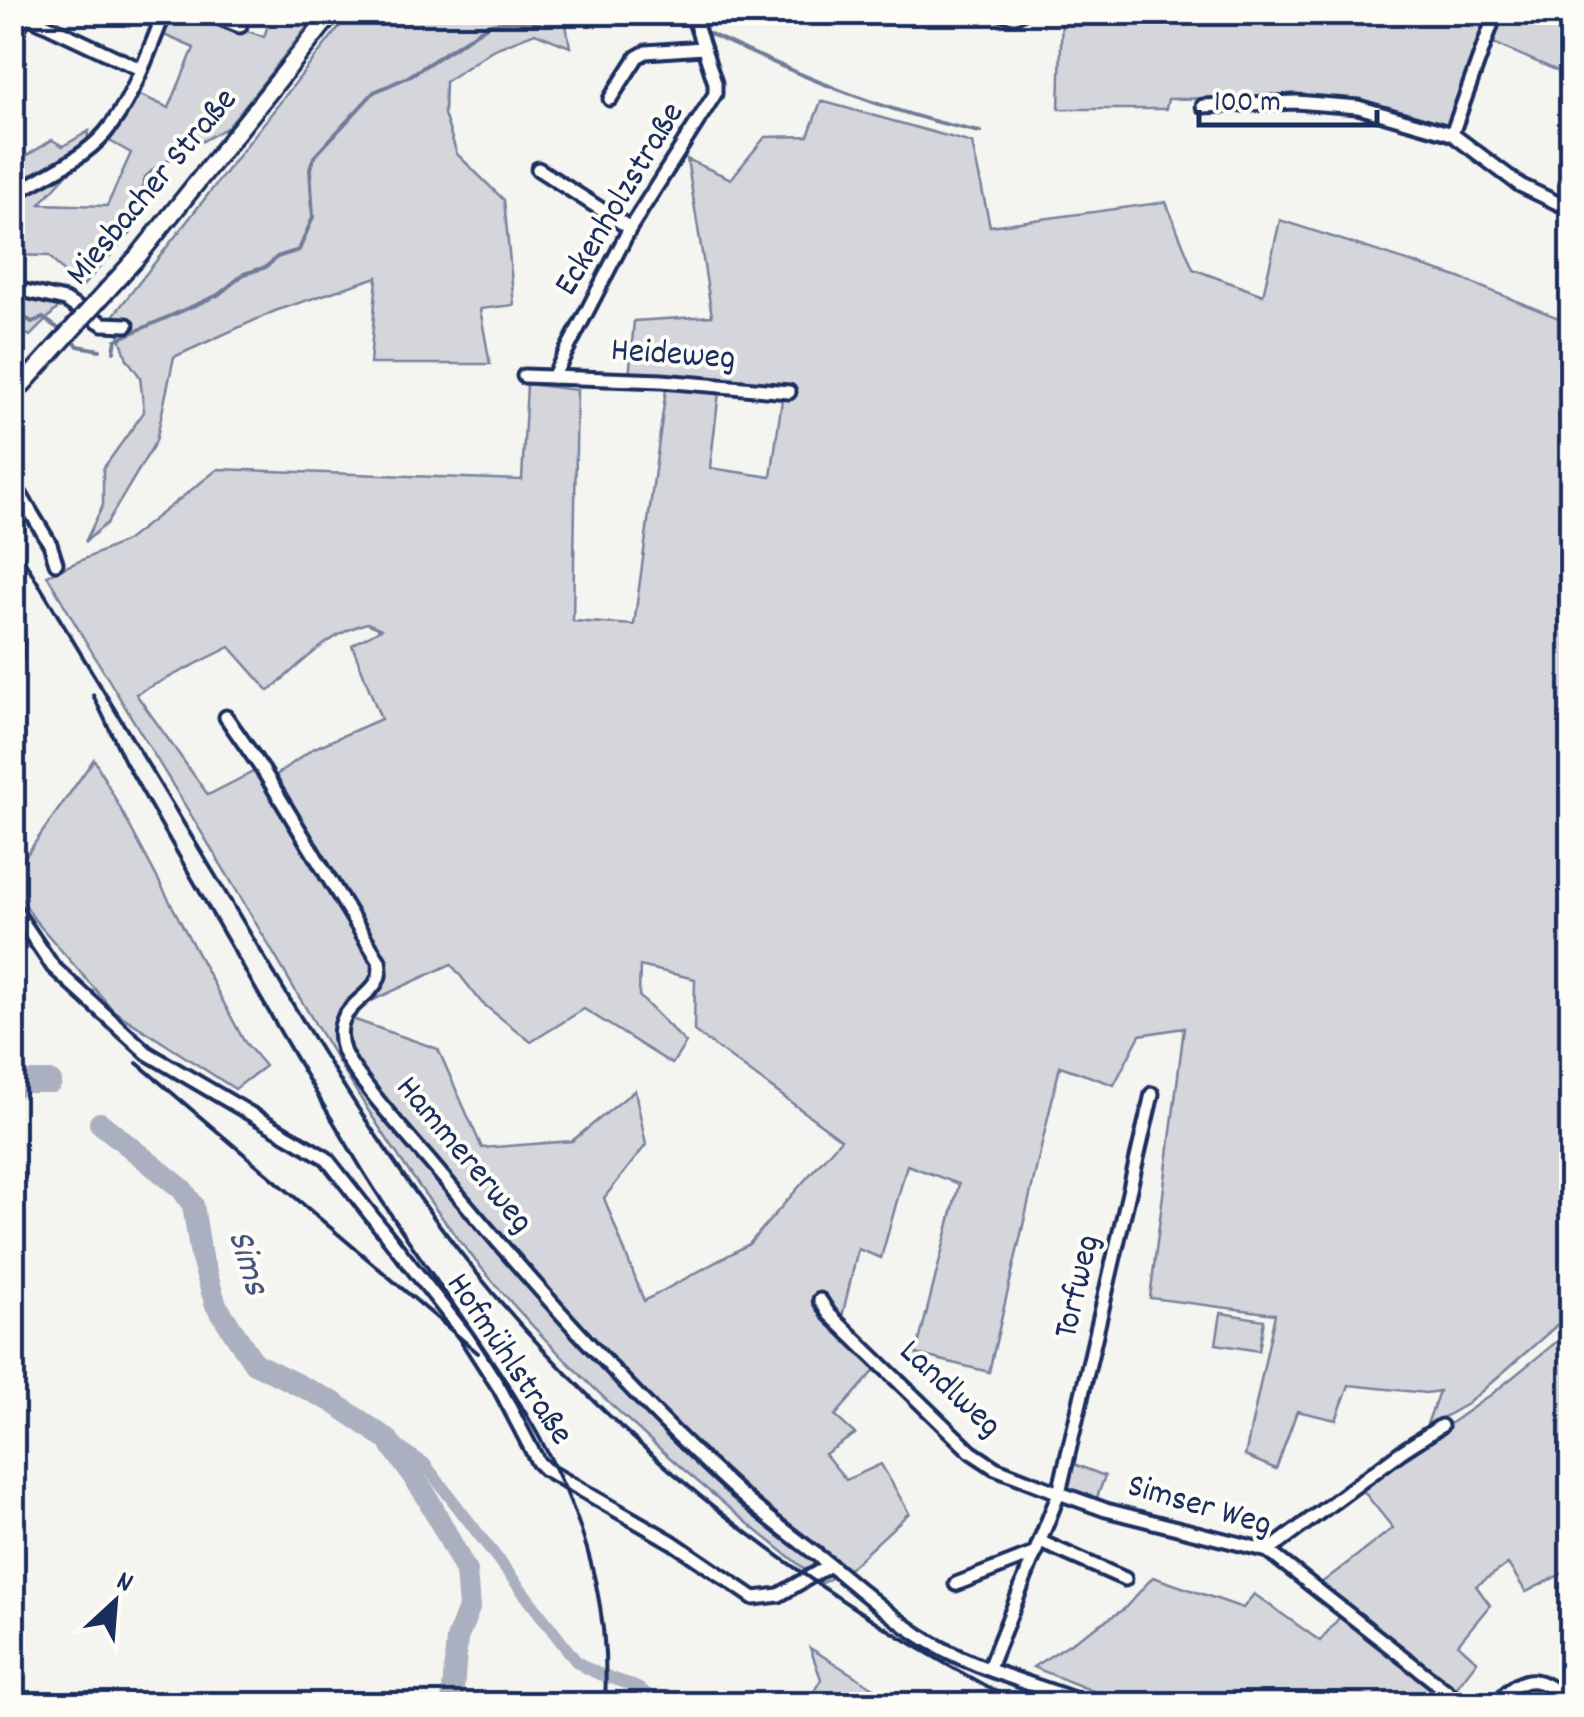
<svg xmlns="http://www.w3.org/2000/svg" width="1584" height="1717" viewBox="0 0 1584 1717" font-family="Dekko,sans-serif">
  <rect width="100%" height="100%" fill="#f4f4f1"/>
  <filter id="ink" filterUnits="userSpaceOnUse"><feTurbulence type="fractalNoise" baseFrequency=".01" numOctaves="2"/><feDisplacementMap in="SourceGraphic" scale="20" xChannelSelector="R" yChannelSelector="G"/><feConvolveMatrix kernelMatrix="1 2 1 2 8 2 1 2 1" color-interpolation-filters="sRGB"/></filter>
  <g filter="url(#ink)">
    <g fill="#d4d6db" stroke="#78829c" stroke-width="2.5" fill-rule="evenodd">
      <polygon points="1186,12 1491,13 1452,124 1446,128 1352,101 1289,97 1168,99 1166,109 1059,109 1062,13 1184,16"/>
      <polygon points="172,13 196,13 264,37 272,13 318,13 228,127 156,167 145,177 132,232 79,290 49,256 13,255 12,165 52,140 63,146 89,131 83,157 40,204 107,206 131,153 108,140 136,93 169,108 194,48 162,34"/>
      <polygon points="350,13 564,13 570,47 535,33 492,50 445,82 444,114 457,154 504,200 514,305 480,309 490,364 370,364 377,277 275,311 174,357 156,441 107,523 85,542 103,505 103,469 144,412 140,377 127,359 113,316"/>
      <polygon points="1503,13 1571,13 1571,51 1560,72 1491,42"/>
      <path d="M821,101L972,143L990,226L1166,202L1193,269L1263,295L1280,220L1457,277L1571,323V1313L1467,1404L1426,1427L1439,1391L1426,1393L1349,1385L1336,1420L1297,1411L1276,1469L1245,1456L1275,1314L1150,1298L1184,1028L1140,1035L1114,1085L1060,1066L989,1372L916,1354L959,1184L907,1165L881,1258L858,1249L841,1321L883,1361L835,1416L855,1434L825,1454L846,1480L881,1464L909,1513L850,1568L822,1583C703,1489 588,1393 489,1277C391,1161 318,1028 241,898C177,790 109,684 47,575L126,541L218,469L522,480L527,384L577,390L573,621L634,625L666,389L719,392L710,468L771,477L782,400L788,389L629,378L634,321L712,316L687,159L731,179L765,137L808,136ZM367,623L381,629L352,645L381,719L312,749L267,782L259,769L208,795L136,694L230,647L269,691C298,667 329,633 367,623ZM451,964L482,1003L531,1042L584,1009L672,1064L686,1043L639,996L640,966L695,979L694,1031L841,1139L749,1244L644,1301L604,1198L646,1145L635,1090L572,1141L482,1148L438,1049L341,1015ZM550,1293L645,1396V1397L635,1404L544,1302Z"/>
      <polygon points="26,293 61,305 30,336 13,326 12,295"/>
      <polygon points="94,759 244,1041 265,1066 235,1089 114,1011 34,919 13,884 13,874"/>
      <polygon points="1221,1313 1264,1320 1259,1351 1216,1344"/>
      <polygon points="1571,1330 1571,1569 1526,1592 1508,1564 1476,1586 1490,1605 1458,1644 1477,1661 1454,1691 1320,1584 1393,1528 1360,1487 1492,1394"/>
      <polygon points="1071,1463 1105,1476 1096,1500 1066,1488"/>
      <polygon points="1153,1577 1243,1608 1254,1594 1320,1641 1343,1613 1455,1704 1125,1704 1033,1667 1124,1609"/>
      <polygon points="810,1648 890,1698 928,1704 807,1704 821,1679"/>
    </g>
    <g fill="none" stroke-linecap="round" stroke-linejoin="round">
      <g stroke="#717c98" stroke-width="4">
        <path d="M704,31C794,73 882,112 980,132"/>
        <polyline points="12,310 32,322 43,318 62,331"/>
        <polyline points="69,337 78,346 100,350"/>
        <polyline points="114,351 116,340 218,295 244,274 266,267 277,257 299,250 313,217 310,168 314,157 374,92 408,77 490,24 509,21 535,23 566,12"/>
      </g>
      <path stroke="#aab0bf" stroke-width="12" d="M388,1440L424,1463L576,1661C602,1681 622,1676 647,1694V1704"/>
      <g stroke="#aab0bf" stroke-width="22">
        <polyline points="12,1088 26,1082 51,1082"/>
        <polyline points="100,1123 182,1189 193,1205 201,1256 216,1305 254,1363 333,1402 388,1440 426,1495 466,1571 469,1608 457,1639 452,1704"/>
      </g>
      <defs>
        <g id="minor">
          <polyline points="19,12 140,69"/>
          <polyline points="204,12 240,26"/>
          <polyline points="995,12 1015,16 1022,12"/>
          <polyline points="1496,12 1452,134 1520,185 1572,210"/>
          <polyline points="12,40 27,12"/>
          <polyline points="610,99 637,57 646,52 703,48"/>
          <polyline points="1203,106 1296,102 1358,107 1452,134"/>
          <polyline points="538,169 630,228"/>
          <path d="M12,195C42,177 82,160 105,133C133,100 148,52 165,12"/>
          <polyline points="12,288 65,300 103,324 127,325"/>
          <polyline points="524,376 662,381 789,392"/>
          <polyline points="553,377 630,228 715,94 715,83 692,12"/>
          <polyline points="12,481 50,544 56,563"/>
          <polyline points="12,620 16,645 12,673"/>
          <path d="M226,717L264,772L379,961C388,1001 327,998 343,1050C351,1073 412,1141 431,1163C525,1275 622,1386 730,1485C761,1514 797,1539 830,1565C859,1589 888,1615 919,1635C969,1668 1032,1683 1087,1704"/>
          <polyline points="12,906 53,967 147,1053 326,1158 466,1336 500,1389 538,1462 545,1469 672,1542 754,1598 779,1595 830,1565"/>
          <polyline points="820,1300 829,1314 971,1452 995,1468 1059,1493 1152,1094"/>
          <polyline points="1041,1542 1125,1579"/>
          <polyline points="1268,1551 1401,1452 1441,1426"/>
          <polyline points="956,1584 1036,1553"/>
          <polyline points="989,1668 1059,1493 1106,1510 1268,1551 1463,1704"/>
          <path d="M1496,1704C1523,1672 1541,1674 1569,1704"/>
        </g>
        <polyline id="secondary" points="139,255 333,12"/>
      </defs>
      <use href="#minor" stroke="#1b2f5e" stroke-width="19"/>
      <use href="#secondary" stroke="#1b2f5e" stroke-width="22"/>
      <use href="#minor" stroke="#fdfcf7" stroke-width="11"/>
      <use href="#secondary" stroke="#fdfcf7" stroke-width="15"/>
      <g stroke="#1b2f5e" stroke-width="4">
        <path d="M12,540C86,664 162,787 237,911C328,1063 420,1219 543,1349C681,1496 841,1612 1020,1704"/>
        <path d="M93,695L125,762C202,896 278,1031 358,1163C466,1343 617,1474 605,1704"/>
        <polyline points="137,1063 478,1353"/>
      </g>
      <defs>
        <polyline id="secondary-bridge" points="12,396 139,255"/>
      </defs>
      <use href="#secondary-bridge" stroke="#1b2f5e" stroke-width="22" stroke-linecap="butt"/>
      <use href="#secondary-bridge" stroke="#fdfcf7" stroke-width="15"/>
    </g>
  </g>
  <g text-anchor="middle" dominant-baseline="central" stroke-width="8" stroke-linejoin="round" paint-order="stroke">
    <g font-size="35" fill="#1b2f5e" stroke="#fdfcf7">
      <text transform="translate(153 188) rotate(-50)">Miesbacher Straße</text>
      <text transform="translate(621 200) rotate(-59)">Eckenholzstraße</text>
      <text transform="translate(673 356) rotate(4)">Heideweg</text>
      <text transform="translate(463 1156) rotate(50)">Hammererweg</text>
      <text transform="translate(1079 1287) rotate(-77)">Torfweg</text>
      <text transform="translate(508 1360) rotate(56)">Hofmühlstraße</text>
      <text transform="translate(949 1390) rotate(43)">Landlweg</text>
      <text transform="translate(1199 1507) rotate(16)">Simser Weg</text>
    </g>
    <g font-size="38" font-style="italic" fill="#46567b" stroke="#fdfcf7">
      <text transform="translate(246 1263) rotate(73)">Sims</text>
    </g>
  </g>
  <rect width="1584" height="1717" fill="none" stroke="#fdfcf7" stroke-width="50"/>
  <rect x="25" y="25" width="1534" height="1667" fill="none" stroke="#1b2f5e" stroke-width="4" filter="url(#ink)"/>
  <g transform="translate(115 1602) rotate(26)" stroke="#fdfcf7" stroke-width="8" paint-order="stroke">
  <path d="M0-8L18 38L0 25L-18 38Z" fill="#1b2f5e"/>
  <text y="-15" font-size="28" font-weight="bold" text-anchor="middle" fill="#1b2f5e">N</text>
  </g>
  <path d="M1199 110v15h178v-15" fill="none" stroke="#1b2f5e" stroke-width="5"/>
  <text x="1214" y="110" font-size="30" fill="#1b2f5e" stroke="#fdfcf7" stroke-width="8" paint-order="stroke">100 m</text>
</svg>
